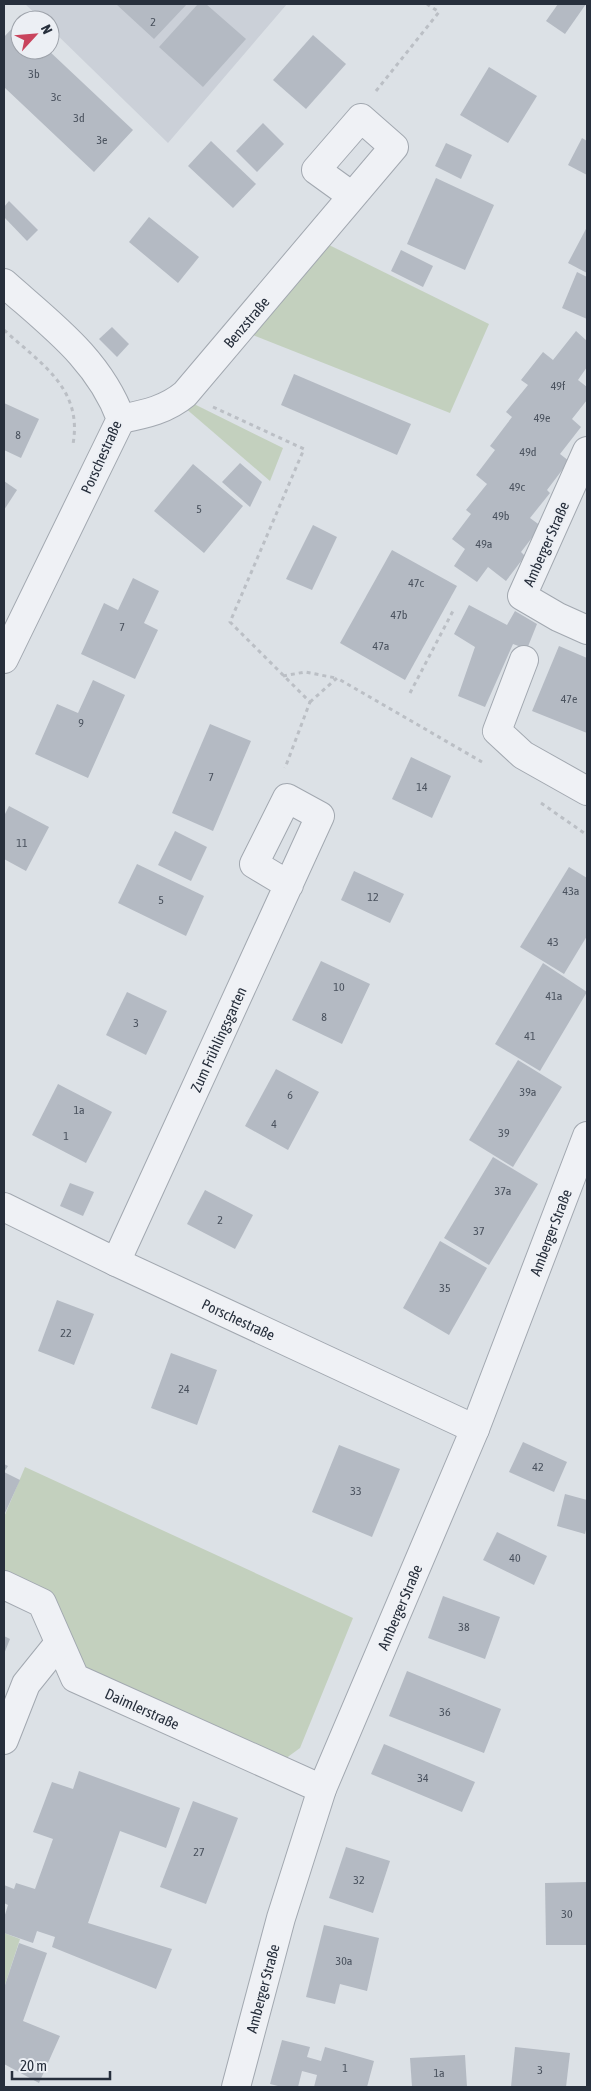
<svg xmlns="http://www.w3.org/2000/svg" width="591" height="2091" viewBox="0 0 591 2091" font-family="'Asap Condensed',sans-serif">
  <rect width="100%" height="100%" fill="#dce1e6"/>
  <polygon fill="#cbd0d8" points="25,4 287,4 168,143 50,28 50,20 42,20"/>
  <g fill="#c3d0be">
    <polygon points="325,243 489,324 450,413 253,335"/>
    <polygon points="188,401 283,448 270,481 184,407"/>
    <polygon points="25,1467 353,1618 300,1748 285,1759 81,1672 4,1579 4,1517"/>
    <polygon points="4,1933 20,1939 4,1988"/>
  </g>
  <g fill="#b4bac3">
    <polygon points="116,4 187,4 154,39"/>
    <polygon points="198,4 206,4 246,39 203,87 159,47"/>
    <polygon points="558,4 586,4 565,34 546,21"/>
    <polygon points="18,22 20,24 20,50 48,50 133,130 94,172 4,87 4,37"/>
    <polygon points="313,35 346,64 306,109 273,80"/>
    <polygon points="489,67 537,96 508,143 460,115"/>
    <polygon points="263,123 284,144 257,172 236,151"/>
    <polygon points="582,138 587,141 587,175 568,165"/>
    <polygon points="211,141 256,184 233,208 188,166"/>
    <polygon points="446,143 472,155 461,179 435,166"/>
    <polygon points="436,178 494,205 465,270 407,244"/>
    <polygon points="9,201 38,230 27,241 4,217 4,207"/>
    <polygon points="149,217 199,257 178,283 129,242"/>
    <polygon points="587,227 587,273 568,263"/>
    <polygon points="401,250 433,266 423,287 391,271"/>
    <polygon points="577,272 587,277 587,319 562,308"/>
    <polygon points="112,327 129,344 117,357 99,339"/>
    <polygon points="576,331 587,341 587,367 578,380 587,387 587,400 572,419 581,427 560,454 569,461 547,490 550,493 530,518 541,526 521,552 525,556 506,581 488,567 477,582 454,566 465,549 452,539 471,514 466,510 487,484 476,475 495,450 490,446 512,417 506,412 528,385 521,380 543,352 553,360"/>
    <polygon points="294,374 411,424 397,455 281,405"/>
    <polygon points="4,403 39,419 21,458 4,450"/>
    <polygon points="240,463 262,482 250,507 222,482"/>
    <polygon points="193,464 243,506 204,553 154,511"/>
    <polygon points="4,481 17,490 4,510"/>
    <polygon points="313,525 337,537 312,590 286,579"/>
    <polygon points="392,550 457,586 405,680 340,643"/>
    <polygon points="133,578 159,591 144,623 158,630 135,679 81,654 104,603 118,610"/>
    <polygon points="469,605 507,625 515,611 537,624 527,649 513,644 485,707 458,696 475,647 454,634"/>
    <polygon points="559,646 587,658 587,733 532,711"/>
    <polygon points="93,680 125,695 88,778 35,754 57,704 78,713"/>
    <polygon points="210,724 251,741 213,831 172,813"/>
    <polygon points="411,757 451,776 432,818 392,799"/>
    <polygon points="9,806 49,827 26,871 4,859 4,816"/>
    <polygon points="175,831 207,847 191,881 158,865"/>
    <polygon points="137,864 204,896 186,936 118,903"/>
    <polygon points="569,867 587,878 587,936 564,974 520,947"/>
    <polygon points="354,871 404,894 390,923 341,900"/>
    <polygon points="321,961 370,984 342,1044 292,1020"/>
    <polygon points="543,963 587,992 540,1071 495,1044"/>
    <polygon points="127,992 167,1011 146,1055 106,1035"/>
    <polygon points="518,1060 562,1087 513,1167 469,1140"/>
    <polygon points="276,1069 319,1092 288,1150 245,1126"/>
    <polygon points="58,1084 112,1112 86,1163 32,1135"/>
    <polygon points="493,1157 538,1184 489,1265 444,1238"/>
    <polygon points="70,1183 94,1192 83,1216 60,1206"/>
    <polygon points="205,1190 253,1215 235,1249 187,1224"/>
    <polygon points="440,1241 487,1268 449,1335 403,1308"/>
    <polygon points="57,1300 94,1314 74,1365 38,1351"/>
    <polygon points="171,1353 217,1370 197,1425 151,1408"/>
    <polygon points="523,1442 567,1462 554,1492 509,1472"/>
    <polygon points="339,1445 400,1469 372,1537 312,1512"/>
    <polygon points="4,1464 8,1466 4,1472 20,1480 5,1513"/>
    <polygon points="565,1494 587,1500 587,1525 585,1534 557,1526"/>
    <polygon points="497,1532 547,1556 534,1585 483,1560"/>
    <polygon points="443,1596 500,1617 485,1659 428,1638"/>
    <polygon points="4,1636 10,1639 4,1654"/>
    <polygon points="407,1671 501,1709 484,1753 389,1716"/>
    <polygon points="384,1744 475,1782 462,1812 371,1774"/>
    <polygon points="79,1771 180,1808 166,1848 120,1831 88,1923 172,1949 156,1989 52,1947 55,1937 37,1931 33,1943 4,1933 4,1918 8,1905 4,1903 4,1885 14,1889 16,1883 35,1889 53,1839 33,1832 52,1782 73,1789"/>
    <polygon points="193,1801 238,1818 206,1904 160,1887"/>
    <polygon points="346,1847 390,1861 373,1913 329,1898"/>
    <polygon points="587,1882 587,1945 546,1945 545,1883"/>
    <polygon points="324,1925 379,1938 367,1991 340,1984 335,2004 306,1997"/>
    <polygon points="19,1943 47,1953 23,2021 60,2036 39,2083 4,2064 4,1988"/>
    <polygon points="282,2040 310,2047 307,2057 321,2061 325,2047 374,2061 367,2087 314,2087 317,2075 302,2071 298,2087 282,2087 270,2084"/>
    <polygon points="515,2047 570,2053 566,2087 511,2087"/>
    <polygon points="465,2055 467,2087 412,2087 410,2058"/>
  </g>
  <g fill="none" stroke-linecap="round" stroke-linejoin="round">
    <defs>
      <g id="minor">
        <path d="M4,283C50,324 99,359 121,419L4,659"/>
        <path id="s1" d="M121,419C145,414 166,410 185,394L394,147L361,118L316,170L352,196"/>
        <polyline points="587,451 522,596 558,617 587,630"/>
        <polyline points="524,660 497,731 523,755 587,791"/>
        <path id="s2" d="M4,1207L116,1262L475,1429"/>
        <path id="s3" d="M116,1262L320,816L287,798L254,864L289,885"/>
        <path id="s4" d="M4,1585L42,1603L75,1678L322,1789"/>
        <polyline points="4,1740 26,1684 59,1643"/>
        <path id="s5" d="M236,2087L281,1918L322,1789L475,1429L587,1136"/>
      </g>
    </defs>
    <use href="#minor" stroke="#a2a8b0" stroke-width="30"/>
    <g stroke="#bbbfc5" stroke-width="3" stroke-dasharray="4 4" stroke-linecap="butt">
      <polyline points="376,91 439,12 427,4"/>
      <path d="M4,330C40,363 83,388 73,444"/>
      <polyline points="213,407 304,449 230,622 310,702 285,768"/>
      <polyline points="283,676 305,672 336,678"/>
      <polyline points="410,693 454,609"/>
      <polyline points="310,702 337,678 482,762"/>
      <polyline points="541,803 587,835"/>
    </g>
    <use href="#minor" stroke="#eff1f5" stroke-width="28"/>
  </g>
  <g text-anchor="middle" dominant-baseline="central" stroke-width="4" stroke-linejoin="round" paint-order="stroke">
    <g font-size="12" fill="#4a525e">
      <text x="153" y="22">2</text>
      <text x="34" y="74">3b</text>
      <text x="56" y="97">3c</text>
      <text x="79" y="118">3d</text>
      <text x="102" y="140">3e</text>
      <text x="558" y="386">49f</text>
      <text x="542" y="418">49e</text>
      <text x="18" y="435">8</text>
      <text x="528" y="452">49d</text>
      <text x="517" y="487">49c</text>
      <text x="199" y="509">5</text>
      <text x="501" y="516">49b</text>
      <text x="484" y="544">49a</text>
      <text x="416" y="583">47c</text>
      <text x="399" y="615">47b</text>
      <text x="122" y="627">7</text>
      <text x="381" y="646">47a</text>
      <text x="569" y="699">47e</text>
      <text x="81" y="723">9</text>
      <text x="211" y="777">7</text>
      <text x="422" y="787">14</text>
      <text x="22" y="843">11</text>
      <text x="571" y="891">43a</text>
      <text x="373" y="897">12</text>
      <text x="161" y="900">5</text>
      <text x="553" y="942">43</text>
      <text x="339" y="987">10</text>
      <text x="554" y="996">41a</text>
      <text x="324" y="1017">8</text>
      <text x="136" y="1023">3</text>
      <text x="530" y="1036">41</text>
      <text x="528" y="1092">39a</text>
      <text x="290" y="1095">6</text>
      <text x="79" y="1110">1a</text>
      <text x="274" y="1124">4</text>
      <text x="504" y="1133">39</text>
      <text x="66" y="1136">1</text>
      <text x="503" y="1191">37a</text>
      <text x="220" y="1220">2</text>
      <text x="479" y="1231">37</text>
      <text x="445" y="1288">35</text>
      <text x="66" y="1333">22</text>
      <text x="184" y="1389">24</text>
      <text x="538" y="1467">42</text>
      <text x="356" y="1491">33</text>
      <text x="515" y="1558">40</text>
      <text x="464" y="1627">38</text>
      <text x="445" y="1712">36</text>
      <text x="423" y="1778">34</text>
      <text x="199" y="1852">27</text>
      <text x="359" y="1880">32</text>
      <text x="567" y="1914">30</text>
      <text x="344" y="1961">30a</text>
      <text x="345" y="2068">1</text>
      <text x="540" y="2070">3</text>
      <text x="439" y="2073">1a</text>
    </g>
    <g font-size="15" fill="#272f3c" stroke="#eceff4">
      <text stroke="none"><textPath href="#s1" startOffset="164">Benzstraße</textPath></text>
      <text transform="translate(101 457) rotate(-66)">Porschestraße</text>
      <text transform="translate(546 544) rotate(-66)">Amberger Straße</text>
      <text stroke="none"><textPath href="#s3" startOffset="245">Zum Frühlingsgarten</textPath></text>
      <text stroke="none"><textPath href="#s5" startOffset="912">Amberger Straße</textPath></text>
      <text stroke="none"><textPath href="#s2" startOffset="260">Porschestraße</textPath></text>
      <text stroke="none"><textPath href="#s5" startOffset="508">Amberger Straße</textPath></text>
      <text stroke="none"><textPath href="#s4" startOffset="198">Daimlerstraße</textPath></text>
      <text stroke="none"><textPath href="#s5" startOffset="102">Amberger Straße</textPath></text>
    </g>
  </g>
  <rect width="591" height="2091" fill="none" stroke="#272f3c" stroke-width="10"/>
  <g transform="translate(35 35) rotate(64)"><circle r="24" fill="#eceff4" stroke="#9da2aa"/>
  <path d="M0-4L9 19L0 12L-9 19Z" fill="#c9445d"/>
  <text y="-8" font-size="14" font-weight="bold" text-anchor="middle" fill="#272f3c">N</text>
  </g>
  <path d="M12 2071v8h98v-8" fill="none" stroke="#272f3c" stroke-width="2.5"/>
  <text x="20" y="2071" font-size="15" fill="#272f3c" stroke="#eceff4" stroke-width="4" paint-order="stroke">20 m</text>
</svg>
